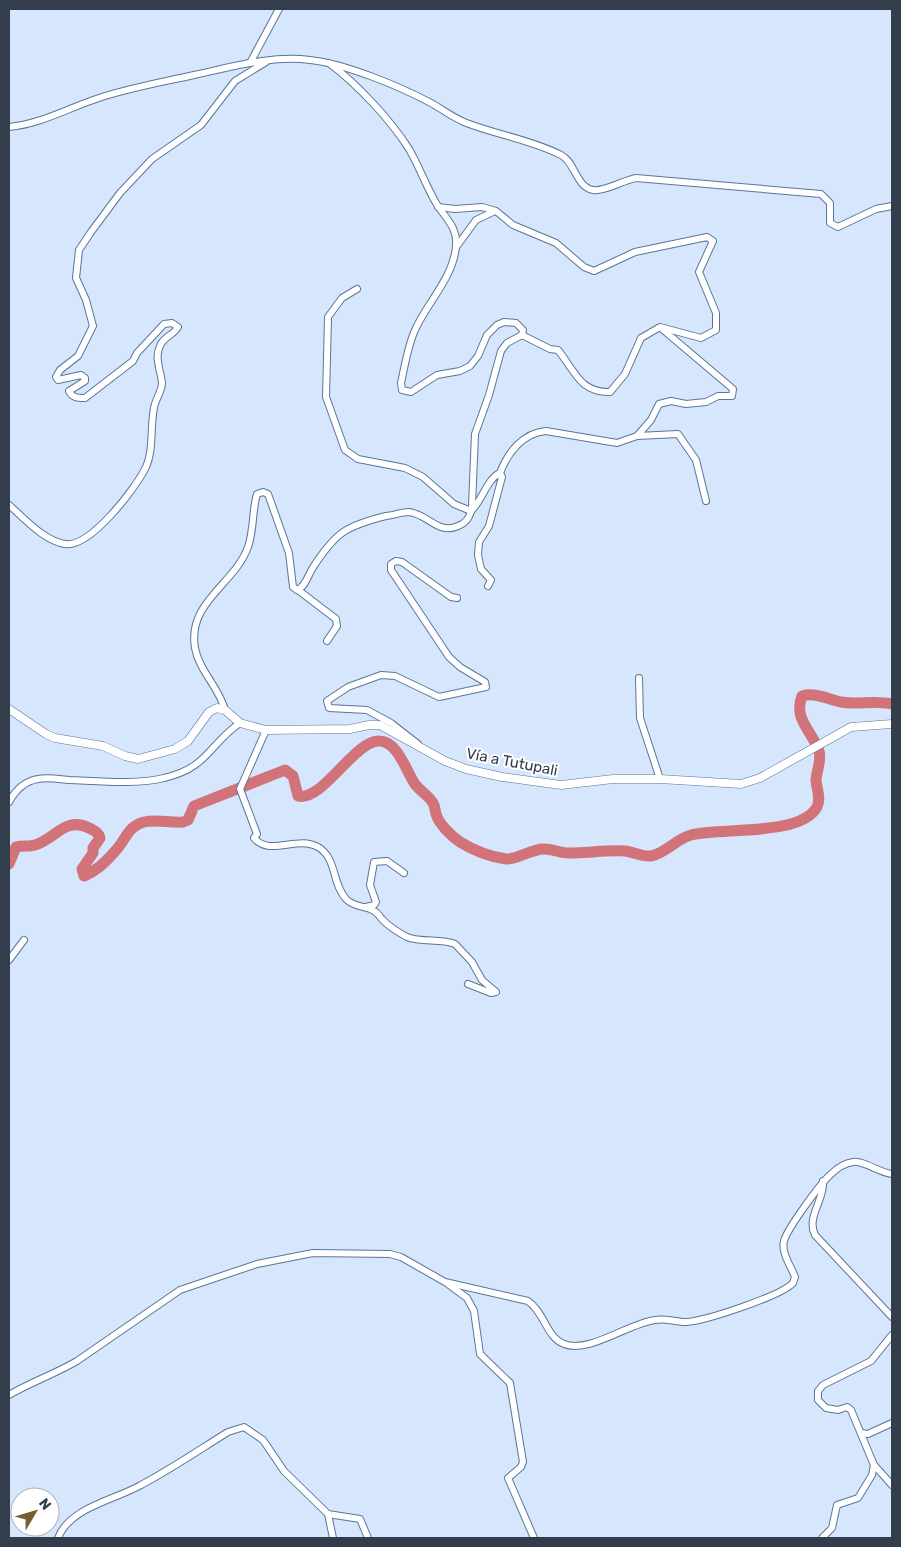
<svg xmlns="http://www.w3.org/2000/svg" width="901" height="1547" viewBox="0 0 901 1547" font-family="Rubik,sans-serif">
  <rect width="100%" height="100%" fill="#d5e6fd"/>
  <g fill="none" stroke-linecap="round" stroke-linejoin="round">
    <path stroke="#d27379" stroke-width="11" d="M9,864L16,847C22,845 29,847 35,845C55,839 66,816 89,828C95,831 98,832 100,838L93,848V853L82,869L84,876C97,871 108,860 117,849C126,839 128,826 144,822C156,819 170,823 183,822L188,820L194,806L285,770L293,776L298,796C323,802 355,739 380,741C398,742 406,771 415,784C420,791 428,795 433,803C435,806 435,810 436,814C439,824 451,836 460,842C473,850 491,857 506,859C515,860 531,850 542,849C552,848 559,853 568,853C587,853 606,850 625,851C633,852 642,857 651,856C666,853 676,839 691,835C720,827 800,837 817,807C821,799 817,789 816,781C816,772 822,760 819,751C812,731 793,719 802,696C815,692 827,699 841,702C858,705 875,700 892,704"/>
    <defs>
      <g id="minor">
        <polyline points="250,63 279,9"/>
        <path d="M9,127C41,124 68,108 99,98C129,88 163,82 194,75C232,67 271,55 310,60C346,64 399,86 431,103C442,109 452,117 464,122C496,135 530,139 561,155C575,162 576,187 593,190C603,192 624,180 636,178L821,194L830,203V223L838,227L876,209L892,206"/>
        <path d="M438,207L455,209L482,207L496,211L513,225L556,243L584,267L594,271L635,252L707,237L713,241L699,272L716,313V330L701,338L660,327L641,338L625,374L610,392C580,393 575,371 558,350L550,349L522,335"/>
        <polyline points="457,246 476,220 495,211"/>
        <path d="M357,289L342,298L328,317L326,397L345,450L358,459L405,468L423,477L454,504L471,511C482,501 487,479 500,473L502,477L489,526L479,542L478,555L481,569L491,580L488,586"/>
        <polyline points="637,436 651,420 659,404 671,401 686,404 706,402 718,396 732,396 733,389 661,328"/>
        <path d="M500,473C508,452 523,433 546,431L617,443L637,436L678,434L696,460L706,501"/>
        <path d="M9,505C24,518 44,541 65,544C90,548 134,490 145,469C154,452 150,427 154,408C155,400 162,391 162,383C161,371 154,358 160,346C163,337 174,335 178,327L172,323L164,324L137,353L133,361L85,398C78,398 72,398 69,391L85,381V378L81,375L58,380L56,377L60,370L78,356L93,326L86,300L76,278L79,250L91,232L120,193L152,159L201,125L235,81L266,62"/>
        <polyline points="298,590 336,619 337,626 327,641"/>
        <polyline points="639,678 640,718 660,779"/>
        <path d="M225,710C219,687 199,671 195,648C187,602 235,584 248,547C254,530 252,511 257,494L263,492L268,494L289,553L293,587L297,590C305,587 308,576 312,569C335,533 345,526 386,516C394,515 402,512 409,512C428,514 438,535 458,526C468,522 471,515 472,505L475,434L489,395L501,351L507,343L522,335L523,330L516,323L504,322L497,325L487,335L478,356L470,366L460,371L437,375L411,392L402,390L401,383C405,365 408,344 416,328C428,302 454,276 456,246C458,227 445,218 436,203C426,186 419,166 409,149C390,119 357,84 329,63"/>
        <path d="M266,730L240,789L257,834L254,838C270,857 297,835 318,847C337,858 332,884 346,899C355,908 364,905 374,911C378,913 379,916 382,919C387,925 399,933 407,937C422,943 440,938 455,944L472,962L482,980L496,992L491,993L468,984"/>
        <polyline points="418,744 391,723 367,710 329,708 327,701 348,687 381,675 395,676 439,697 486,687 485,682 460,667 449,657 391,570 391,564 396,561 402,562 451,597 457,598"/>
        <path d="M9,802C15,791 25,781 38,779C47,777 59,779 69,780C97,781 137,785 164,778C208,768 209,744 240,723"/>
        <polyline points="366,907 374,905 376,902 370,885 374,862 387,861 404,873"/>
        <polyline points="9,960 24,940"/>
        <path d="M823,1181C825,1199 806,1217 815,1235L892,1317"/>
        <polyline points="448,1284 467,1298 474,1311 480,1354 510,1383 523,1462 521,1467 508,1478 534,1538"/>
        <path d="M9,1395C31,1382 55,1374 77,1361L180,1290L257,1264L313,1253L390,1254L401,1257L445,1282L528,1301C545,1313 546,1337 564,1344C589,1354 629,1323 655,1320C665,1318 676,1322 686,1322C705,1321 781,1296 793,1283L795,1277C791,1266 781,1253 784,1241C787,1229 820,1184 830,1175C836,1169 844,1163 853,1162C863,1160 880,1173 892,1174"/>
        <polyline points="861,1433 868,1434 892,1423"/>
        <polyline points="874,1465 892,1485"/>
        <polyline points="328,1514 360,1519 368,1538"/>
        <path d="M58,1538C70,1507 115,1500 141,1485C171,1469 199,1450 228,1432L244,1427L263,1440L284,1471L328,1514L333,1538"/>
        <polyline points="822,1538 832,1528 837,1505 858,1498 872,1475 874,1465 851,1410 847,1407 838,1410 826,1408 818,1400 818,1391 823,1385 871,1361 892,1335"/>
      </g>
      <polyline id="tertiary" points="9,709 46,734 55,738 103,746 125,756 138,759 175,749 188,741 209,712 217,708 225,710 240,723 266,730 350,729 369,725 380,725 445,761 466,769 502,777 561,785 613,779 660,779 741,784 760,778 851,727 892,724"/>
    </defs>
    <use href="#minor" stroke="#5c7596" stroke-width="8"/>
    <use href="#tertiary" stroke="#5c7596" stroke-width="9"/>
    <use href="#minor" stroke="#fff" stroke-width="6"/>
    <use href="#tertiary" stroke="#fff" stroke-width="8"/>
  </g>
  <g text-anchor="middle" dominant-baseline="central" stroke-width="4" stroke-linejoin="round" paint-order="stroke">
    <g font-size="15" fill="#333e4d" stroke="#fff">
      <text transform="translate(512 762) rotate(11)">Vía a Tutupali</text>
    </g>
  </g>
  <rect width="901" height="1547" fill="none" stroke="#333e4d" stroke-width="20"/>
  <g transform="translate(35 1512) rotate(52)"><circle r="24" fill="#ffffff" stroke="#adb2b8"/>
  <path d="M0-4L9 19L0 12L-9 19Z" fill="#795c30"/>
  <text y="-8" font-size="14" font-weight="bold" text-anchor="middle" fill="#333e4d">N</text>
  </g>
</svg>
